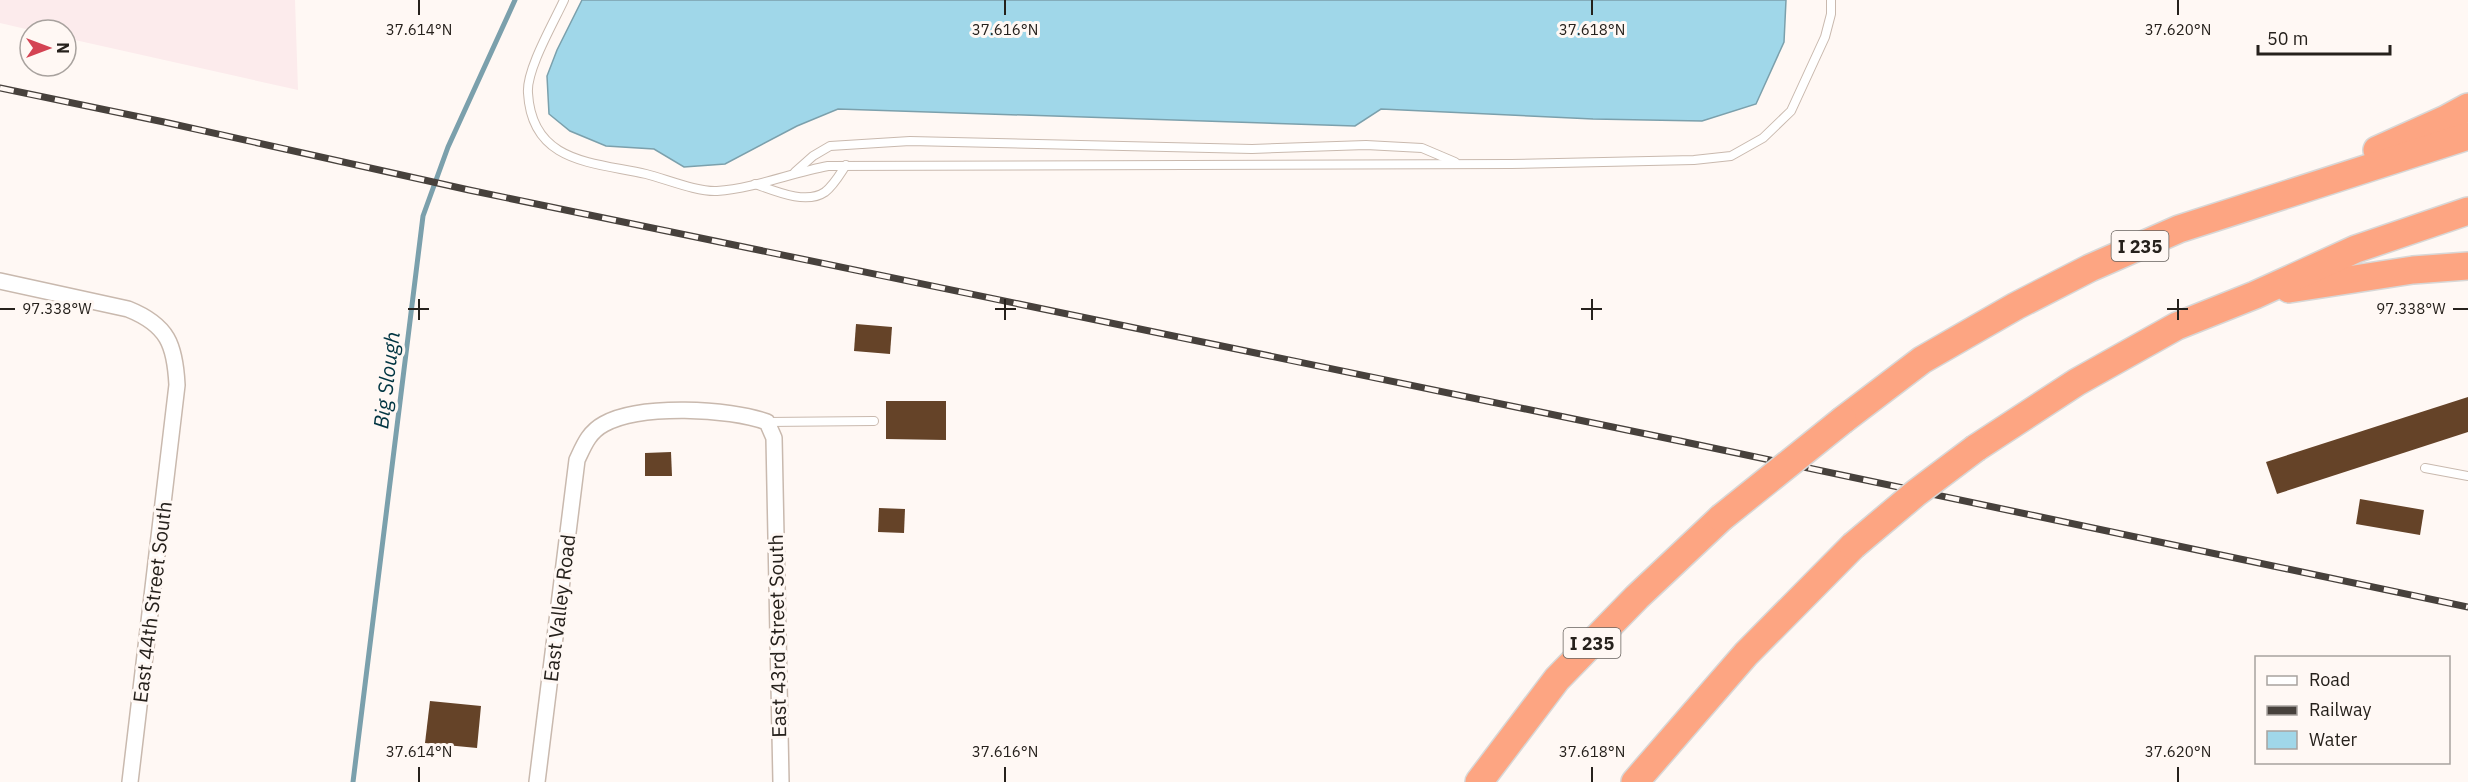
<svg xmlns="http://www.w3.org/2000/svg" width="2468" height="782" viewBox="0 0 2468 782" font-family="'IBM Plex Sans',sans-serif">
  <rect width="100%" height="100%" fill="#fff8f4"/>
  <polygon fill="#fcebec" points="0,0 295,0 298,90 66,38 66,30 30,30 0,23"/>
  <polygon fill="#a0d7e9" stroke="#7ba0ac" stroke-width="1.5" points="582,0 1786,0 1784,42 1756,104 1702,121 1593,119 1381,109 1355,126 838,109 797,126 725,164 684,167 654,149 606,146 570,131 549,114 547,76 557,50"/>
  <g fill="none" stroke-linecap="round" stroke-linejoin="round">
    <polyline stroke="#7ba0ac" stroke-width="5" points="353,782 423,216 448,147 515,0"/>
  </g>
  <g fill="#654328">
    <polygon points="856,324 892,327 890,354 854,351"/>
    <polygon points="2468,397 2468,432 2277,494 2266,462"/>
    <polygon points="886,401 946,401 946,440 886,439"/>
    <polygon points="671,452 672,476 645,476 645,453"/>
    <polygon points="2360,499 2424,510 2420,535 2356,524"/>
    <polygon points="879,508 905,509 904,533 878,532"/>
    <polygon points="430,701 481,706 477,748 425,743"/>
  </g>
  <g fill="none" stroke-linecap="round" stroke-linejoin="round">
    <defs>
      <g id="lane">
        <path d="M564,0C554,22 526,70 528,93C532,164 594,162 646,174C666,179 697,192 717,191C755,188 791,173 828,166L1511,164L1694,160L1731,156L1763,138L1791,111L1825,37L1831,14V0"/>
        <polyline points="795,172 813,156 830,146 910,141 1252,149 1366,145 1422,148 1455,162"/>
        <path d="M755,184C775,191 806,205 825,192C834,185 840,174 846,165"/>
        <polyline points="767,422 874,421"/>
        <polyline points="2425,468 2468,476"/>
      </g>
      <g id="street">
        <path d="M0,281L128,309C168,325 175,345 177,385L130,782"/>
        <path d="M537,782L577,460C584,445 589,432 604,424C640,404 729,408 767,422L774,438L781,782"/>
      </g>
      <g id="highway">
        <polyline points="2377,150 2446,119 2468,107"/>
        <polyline points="2289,289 2413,270 2468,266"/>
        <polyline points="1843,420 1922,360 2016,306 2090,268 2179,229 2468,136"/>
        <polyline points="1976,448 2077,382 2177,326 2255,295 2356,249 2468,211"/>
        <polyline points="1479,782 1557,679 1637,597 1721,518"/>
        <polyline points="1635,782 1746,654 1853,546"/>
      </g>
    </defs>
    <use href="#lane" stroke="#c9b9ae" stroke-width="10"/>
    <use href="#street" stroke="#c9b9ae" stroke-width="18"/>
    <use href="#highway" stroke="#d8d7d6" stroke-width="30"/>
    <use href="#lane" stroke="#fff" stroke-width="8"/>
    <use href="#street" stroke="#fff" stroke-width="15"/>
    <use href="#highway" stroke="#fda582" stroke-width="27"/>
    <defs>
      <polyline id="rail" points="0,88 164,122 469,190 1680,441 2468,607"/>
    </defs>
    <use href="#rail" stroke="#47413c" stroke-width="7"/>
    <use href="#rail" stroke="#fff8f4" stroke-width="4.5" stroke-dasharray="14" stroke-linecap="butt"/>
    <defs>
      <g id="highway-bridge">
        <polyline points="1721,518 1843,420"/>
        <polyline points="1853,546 1916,493 1976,448"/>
      </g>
    </defs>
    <use href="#highway-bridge" stroke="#d8d7d6" stroke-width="30" stroke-linecap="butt"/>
    <use href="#highway-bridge" stroke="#fda582" stroke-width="27"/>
  </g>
  <path fill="none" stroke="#26211c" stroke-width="2" d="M419,0V15M1005,0V15M1592,0V15M2178,0V15M419,299V320M1005,299V320M1592,299V320M2178,299V320M0,309H15M408,309H429M995,309H1016M1581,309H1602M2167,309H2188M2453,309H2468M419,767V782M1005,767V782M1592,767V782M2178,767V782"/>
  <g text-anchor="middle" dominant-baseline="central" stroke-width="6" stroke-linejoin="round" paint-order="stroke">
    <g fill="#fff8f4" stroke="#67625d" stroke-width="1.5">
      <rect x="2111.5" y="231" width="57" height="30" rx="4.5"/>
      <rect x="1563.5" y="628" width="57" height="30" rx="4.5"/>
    </g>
    <g font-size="18" font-weight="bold" fill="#26211c">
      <text x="2140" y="246">I 235</text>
      <text x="1592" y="643">I 235</text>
    </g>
    <g font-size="20" fill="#26211c" stroke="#fff8f4">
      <text transform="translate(152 602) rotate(-83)">East 44th Street South</text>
      <text transform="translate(559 608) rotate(-83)">East Valley Road</text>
      <text transform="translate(777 636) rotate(-91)">East 43rd Street South</text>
    </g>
    <g font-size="21" font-style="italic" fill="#013542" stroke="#fff8f4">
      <text transform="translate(386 380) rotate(-83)">Big Slough</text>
    </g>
  </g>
  <g font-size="15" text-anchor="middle" fill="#26211c" stroke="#fff8f4" stroke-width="6" stroke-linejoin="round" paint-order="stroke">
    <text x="419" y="35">37.614°N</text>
    <text x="1005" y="35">37.616°N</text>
    <text x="1592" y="35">37.618°N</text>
    <text x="2178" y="35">37.620°N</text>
    <text x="2411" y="314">97.338°W</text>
    <text x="57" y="314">97.338°W</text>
    <text x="419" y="757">37.614°N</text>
    <text x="1005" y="757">37.616°N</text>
    <text x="1592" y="757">37.618°N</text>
    <text x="2178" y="757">37.620°N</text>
  </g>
  <rect x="2255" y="656" width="195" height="108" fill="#fff8f4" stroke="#a8a29e" stroke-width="1.5"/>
  <rect x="2267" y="676" width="30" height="9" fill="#ffffff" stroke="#a8a29e" stroke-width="1.5"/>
  <text x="2309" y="686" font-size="18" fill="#26211c">Road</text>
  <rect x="2267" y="706" width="30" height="9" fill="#47413c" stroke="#a8a29e" stroke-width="1.5"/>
  <text x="2309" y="716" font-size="18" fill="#26211c">Railway</text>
  <rect x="2267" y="731" width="30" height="18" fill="#a0d7e9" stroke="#a8a29e" stroke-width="1.5"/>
  <text x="2309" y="746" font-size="18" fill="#26211c">Water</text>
  <g transform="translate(48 48) rotate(90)"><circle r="28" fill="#fff8f4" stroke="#a8a29e" stroke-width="1.5"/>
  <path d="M0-4.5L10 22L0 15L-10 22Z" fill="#d44353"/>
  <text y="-9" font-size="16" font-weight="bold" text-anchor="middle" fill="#26211c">N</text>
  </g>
  <path d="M2258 45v9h132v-9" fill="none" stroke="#26211c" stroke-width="3"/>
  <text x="2267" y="45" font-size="18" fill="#26211c" stroke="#fff8f4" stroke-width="4.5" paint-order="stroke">50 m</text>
</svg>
